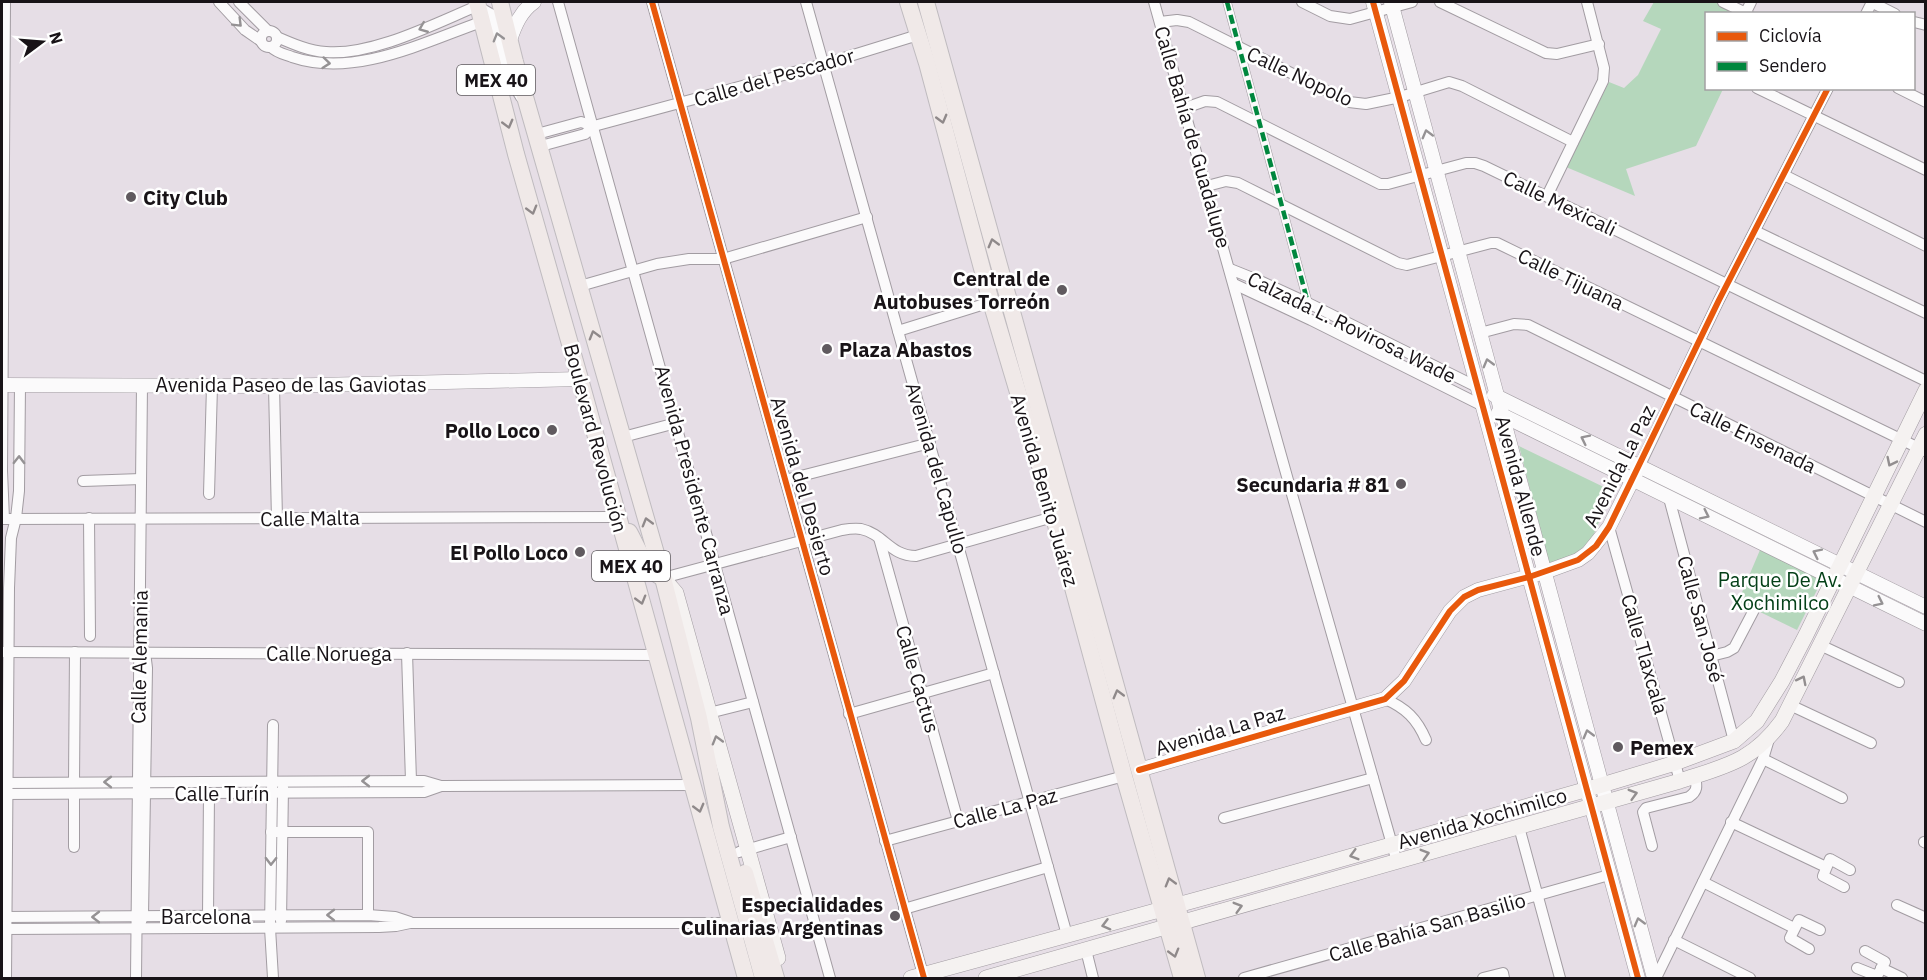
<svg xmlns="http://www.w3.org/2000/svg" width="1927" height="980" viewBox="0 0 1927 980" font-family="'IBM Plex Sans',sans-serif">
  <rect width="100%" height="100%" fill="#e6dee6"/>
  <g fill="#b5d7bc">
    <polygon points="1654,2 1720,2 1743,14 1706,14 1706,88 1723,89 1696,146 1626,169 1635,196 1566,167 1609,82 1624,88 1638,75 1661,29 1643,21"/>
    <polygon points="1519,446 1612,491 1593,536 1587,544 1574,555 1549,563"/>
    <polygon points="1760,550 1822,580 1797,630 1756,610 1739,612 1737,604"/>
  </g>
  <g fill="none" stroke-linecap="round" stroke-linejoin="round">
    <defs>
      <polyline id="pedestrian" points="1227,2 1308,303"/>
      <g id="minor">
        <polyline points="219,2 245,30 261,41"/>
        <polyline points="239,2 268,31"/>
        <polyline points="558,2 830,978"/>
        <polyline points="652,2 924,978"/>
        <polyline points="806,2 1067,935"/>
        <polyline points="1154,2 1293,498 1397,862"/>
        <polyline points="1302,2 1330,16 1350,19 1412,2"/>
        <polyline points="1440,2 1546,53 1557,54 1599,44"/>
        <polyline points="1723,2 1748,14"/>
        <polyline points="1871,2 1895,14"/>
        <polyline points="1745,14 1751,2"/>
        <polyline points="1866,14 1872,2"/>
        <polyline points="1160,22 1177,20 1189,22 1349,102 1366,104 1400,97 1449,82 1462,86 1573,142"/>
        <polyline points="1914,22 1926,25"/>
        <circle cx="269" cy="39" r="8"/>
        <path d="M277,37C293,44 309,51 326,52C372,56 434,24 477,6L491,14L511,81L521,97"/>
        <path d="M271,47C277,53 284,54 292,57C354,78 422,43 481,22"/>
        <polyline points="1757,88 1926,170"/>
        <polyline points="1898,88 1926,102"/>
        <polyline points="1185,108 1205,101 1217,102 1380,184 1388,184 1466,163 1475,163 1484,166 1926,381"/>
        <polyline points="537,134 581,122 594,126"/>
        <polyline points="541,146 585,134 594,126 824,64 918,35"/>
        <polyline points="1784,175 1926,246"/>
        <polyline points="1207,186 1226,181 1238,183 1398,263 1407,265 1491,243 1497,243 1925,451"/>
        <polyline points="1547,196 1603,81 1604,68 1587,2"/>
        <polyline points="1755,231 1926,313"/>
        <polyline points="1230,269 1260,281 1308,303 1477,387"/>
        <polyline points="1234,284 1311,320 1483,406"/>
        <polyline points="580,286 657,264 689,259 723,259 867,217"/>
        <polyline points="898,331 991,302"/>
        <polyline points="1480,333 1514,324 1528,325 1926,522"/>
        <polyline points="274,386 277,519"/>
        <polyline points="623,437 676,423"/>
        <polyline points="1640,465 1719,300 1828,88"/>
        <polyline points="785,480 930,443"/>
        <polyline points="83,481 141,479"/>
        <polyline points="209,494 212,386"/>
        <polyline points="1669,498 1734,741"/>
        <polyline points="89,518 90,636"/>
        <polyline points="2,519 618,517"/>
        <polyline points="4,519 2,471 5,2"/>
        <polyline points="1609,527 1680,781"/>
        <polyline points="879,538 958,821"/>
        <path d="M663,578L842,530C848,529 855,528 861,529C884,534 890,556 916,556L1053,517"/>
        <polyline points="1820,645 1899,682"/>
        <polyline points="2,652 656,655"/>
        <polyline points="407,653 411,781"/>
        <polyline points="1711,656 1727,652 1734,648 1755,608"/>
        <path d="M1385,699C1406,708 1417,719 1426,740"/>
        <polyline points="1790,705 1871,743"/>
        <polyline points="709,713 753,702"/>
        <polyline points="849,714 994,673"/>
        <polyline points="1763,759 1842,798"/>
        <polyline points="74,782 75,652"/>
        <polyline points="2,783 424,781 441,786 693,785"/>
        <polyline points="2,794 424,792 441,786"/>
        <polyline points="74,794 74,847"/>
        <polyline points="1224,818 1373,778"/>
        <polyline points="1731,822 1826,867"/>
        <polyline points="1519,827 1560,978"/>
        <polyline points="271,832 368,832 368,915"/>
        <polyline points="885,841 1124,776"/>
        <polyline points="1924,842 1926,843"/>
        <path d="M1652,846L1643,812L1646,808L1689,797C1698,791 1697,786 1695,776"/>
        <polyline points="739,852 791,837"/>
        <polyline points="1703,882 1794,928"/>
        <polyline points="1844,887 1823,876 1830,859 1850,870"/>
        <polyline points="1897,905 1926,918"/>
        <polyline points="904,909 1048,867"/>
        <polyline points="208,916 209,793"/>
        <polyline points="2,917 368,915 395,917 410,922"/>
        <polyline points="281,921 283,787"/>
        <polyline points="141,922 143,916 147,668 145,652"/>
        <polyline points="2,929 379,927 396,926 410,923 731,923"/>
        <polyline points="1674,940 1750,978"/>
        <polyline points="1809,949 1790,938 1799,920 1820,930"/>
        <polyline points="1086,950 1093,978"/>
        <polyline points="1857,968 1877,976 1885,962 1865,951"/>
        <polyline points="1881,968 1902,978"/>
        <polyline points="6,978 9,588 11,538 16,518 19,491 20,385"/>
        <polyline points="136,978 142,385"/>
        <polyline points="273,978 270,928 273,725"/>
        <polyline points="1244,978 1609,875"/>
        <polyline points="1483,978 1503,973 1504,978"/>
        <polyline points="1656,978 1763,759 1769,739"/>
      </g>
      <g id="tertiary">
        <polyline points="1373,2 1638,978"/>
        <polyline points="1391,2 1654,978"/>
        <path d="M510,40C515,25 521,11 534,2"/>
        <polyline points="2,385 274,386 580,379"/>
        <polyline points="1494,395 1926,607"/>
        <polyline points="1498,413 1926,624"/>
        <polyline points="1139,770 1385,699 1404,681 1450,611 1464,597 1478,590 1545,572 1578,560 1588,553 1609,527 1640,465"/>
      </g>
      <g id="secondary">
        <polyline points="663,578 676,593 778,958"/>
        <polyline points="911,978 1243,887 1602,785 1675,763 1734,741 1757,721 1782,681 1806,635 1926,390"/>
        <path d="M986,978L1680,781C1725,766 1752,762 1782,721L1926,434"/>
      </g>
      <g id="primary">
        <polyline points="477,2 516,154 580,379 746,978"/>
        <polyline points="500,2 515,62 663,578 699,718 721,827 763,978"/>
        <polyline points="908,2 927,63 991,302 1040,466 1124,776 1182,978"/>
        <polyline points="926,2 1197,978"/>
        <path d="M629,532C638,548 645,570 663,578"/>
        <polyline points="745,873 776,978"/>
      </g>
    </defs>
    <use href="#pedestrian" stroke="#a29ca2" stroke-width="9"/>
    <use href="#minor" stroke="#a29ca2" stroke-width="12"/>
    <use href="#tertiary" stroke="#a29ca2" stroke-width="15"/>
    <use href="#secondary" stroke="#a29ca2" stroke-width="16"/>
    <use href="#primary" stroke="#bfbbbf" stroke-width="18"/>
    <use href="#pedestrian" stroke="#fbfafb" stroke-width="8"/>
    <use href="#minor" stroke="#fbfafb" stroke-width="10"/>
    <use href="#tertiary" stroke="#fbfafb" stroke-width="14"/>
    <use href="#secondary" stroke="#f5f2f1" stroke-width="15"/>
    <use href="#primary" stroke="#f0e9e8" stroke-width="16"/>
    <polyline stroke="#00873e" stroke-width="4.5" stroke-dasharray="9 4.5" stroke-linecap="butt" points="1227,2 1308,303"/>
    <defs>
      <g id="cycleway">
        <polyline points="652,2 924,978"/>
        <polyline points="1373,2 1638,978"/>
        <polyline points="1139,770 1385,699 1404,681 1450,611 1464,597 1478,590 1529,577 1578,560 1596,546 1609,527 1719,300 1828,88"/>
      </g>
    </defs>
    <use href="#cycleway" stroke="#fff" stroke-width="10"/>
    <use href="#cycleway" stroke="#e8590c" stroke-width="6"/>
  </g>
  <defs><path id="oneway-chevron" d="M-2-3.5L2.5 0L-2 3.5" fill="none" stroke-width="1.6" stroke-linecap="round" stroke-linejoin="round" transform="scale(1.5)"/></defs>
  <g stroke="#959294">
    <use href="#oneway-chevron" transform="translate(238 23) rotate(45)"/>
    <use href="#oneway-chevron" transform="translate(423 28) rotate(158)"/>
    <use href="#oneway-chevron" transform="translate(498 37) rotate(-106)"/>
    <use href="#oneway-chevron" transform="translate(326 63) rotate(6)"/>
    <use href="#oneway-chevron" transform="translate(1427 134) rotate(-105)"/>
    <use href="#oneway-chevron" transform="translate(1488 363) rotate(-105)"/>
    <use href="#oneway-chevron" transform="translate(1585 439) rotate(-154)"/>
    <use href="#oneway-chevron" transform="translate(19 460) rotate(-89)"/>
    <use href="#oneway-chevron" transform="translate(1705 515) rotate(26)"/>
    <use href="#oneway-chevron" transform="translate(1817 553) rotate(-154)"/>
    <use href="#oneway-chevron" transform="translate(1879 602) rotate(26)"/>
    <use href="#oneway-chevron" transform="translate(1588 734) rotate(-105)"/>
    <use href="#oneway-chevron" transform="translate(366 781) rotate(180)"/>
    <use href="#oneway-chevron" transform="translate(108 782) rotate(180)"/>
    <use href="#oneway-chevron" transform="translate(271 861) rotate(91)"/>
    <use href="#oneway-chevron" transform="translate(331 915) rotate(180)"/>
    <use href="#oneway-chevron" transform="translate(96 917) rotate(180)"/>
    <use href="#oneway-chevron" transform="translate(1639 922) rotate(-105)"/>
  </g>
  <g stroke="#8f898a">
    <use href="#oneway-chevron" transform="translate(942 119) rotate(75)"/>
    <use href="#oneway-chevron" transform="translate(508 124) rotate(75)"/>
    <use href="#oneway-chevron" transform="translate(532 210) rotate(74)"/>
    <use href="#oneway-chevron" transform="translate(993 243) rotate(-105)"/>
    <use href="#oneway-chevron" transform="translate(594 335) rotate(-106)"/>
    <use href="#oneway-chevron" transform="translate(647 522) rotate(-106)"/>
    <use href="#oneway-chevron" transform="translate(641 600) rotate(74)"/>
    <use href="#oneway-chevron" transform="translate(1118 694) rotate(-105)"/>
    <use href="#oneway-chevron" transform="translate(699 808) rotate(75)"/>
    <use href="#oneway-chevron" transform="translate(1170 882) rotate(-106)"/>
    <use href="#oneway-chevron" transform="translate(1174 953) rotate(74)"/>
  </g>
  <g stroke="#928e8f">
    <use href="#oneway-chevron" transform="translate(1891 462) rotate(116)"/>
    <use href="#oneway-chevron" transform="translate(1802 680) rotate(-63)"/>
    <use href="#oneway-chevron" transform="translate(717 740) rotate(-106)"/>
    <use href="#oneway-chevron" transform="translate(1633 794) rotate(-16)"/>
    <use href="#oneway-chevron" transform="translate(1425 854) rotate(-16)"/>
    <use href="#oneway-chevron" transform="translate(1354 855) rotate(164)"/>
    <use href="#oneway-chevron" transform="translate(1238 907) rotate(-16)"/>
    <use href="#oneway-chevron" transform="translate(1106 925) rotate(165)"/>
  </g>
  <g fill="#605a5f" stroke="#fff" stroke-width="2">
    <circle cx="131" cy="197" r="6"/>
    <circle cx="1062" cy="290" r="6"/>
    <circle cx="827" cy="349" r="6"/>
    <circle cx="552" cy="430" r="6"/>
    <circle cx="1401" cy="484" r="6"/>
    <circle cx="580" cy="552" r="6"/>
    <circle cx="1618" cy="747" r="6"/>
    <circle cx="895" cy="916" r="6"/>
  </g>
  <g text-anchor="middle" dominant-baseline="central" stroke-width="5" stroke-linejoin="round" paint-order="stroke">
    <g fill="#fff" stroke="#5d5a5d" stroke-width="1.5">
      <rect x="457" y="65" width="78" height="30" rx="4.5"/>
      <rect x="592" y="551" width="78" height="30" rx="4.5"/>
    </g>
    <g font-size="18" font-weight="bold" fill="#181317">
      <text x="496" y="80">MEX 40</text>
      <text x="631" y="566">MEX 40</text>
    </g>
    <g font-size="20" fill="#181317" stroke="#fff">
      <text transform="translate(1300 76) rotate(25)">Calle Nopolo</text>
      <text transform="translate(774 77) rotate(-16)">Calle del Pescador</text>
      <text transform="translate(1193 137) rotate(74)">Calle Bahía de Guadalupe</text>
      <text transform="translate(1560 203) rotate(26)">Calle Mexicali</text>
      <text transform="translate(1571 279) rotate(26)">Calle Tijuana</text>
      <text transform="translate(1352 327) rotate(26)">Calzada L. Rovirosa Wade</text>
      <text x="291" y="384">Avenida Paseo de las Gaviotas</text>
      <text transform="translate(1753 437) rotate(26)">Calle Ensenada</text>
      <text transform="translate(596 438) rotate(75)">Boulevard Revolución</text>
      <text transform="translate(1619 466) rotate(-63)">Avenida La Paz</text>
      <text transform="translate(937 468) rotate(74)">Avenida del Capullo</text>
      <text transform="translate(803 486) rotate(74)">Avenida del Desierto</text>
      <text transform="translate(1521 486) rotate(75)">Avenida Allende</text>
      <text transform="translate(695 490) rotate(75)">Avenida Presidente Carranza</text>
      <text transform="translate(1045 490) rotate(74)">Avenida Benito Juárez</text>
      <text transform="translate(310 518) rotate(-1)">Calle Malta</text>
      <text transform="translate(1701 619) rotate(75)">Calle San José</text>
      <text x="329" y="653">Calle Noruega</text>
      <text transform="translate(1645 654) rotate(74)">Calle Tlaxcala</text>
      <text transform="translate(139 657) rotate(-89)">Calle Alemania</text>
      <text transform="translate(918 679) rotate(74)">Calle Cactus</text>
      <text transform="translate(1220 730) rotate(-16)">Avenida La Paz</text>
      <text x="222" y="793">Calle Turín</text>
      <text transform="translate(1005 808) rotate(-15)">Calle La Paz</text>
      <text transform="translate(1482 818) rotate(-16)">Avenida Xochimilco</text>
      <text x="206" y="916">Barcelona</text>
      <text transform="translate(1427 927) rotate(-16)">Calle Bahía San Basilio</text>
    </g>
    <g font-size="20" font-weight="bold" fill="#181317" stroke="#fff" text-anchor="end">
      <text x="143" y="197" text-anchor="start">City Club</text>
      <text x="1050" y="278">Central de<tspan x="1050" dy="23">Autobuses Torreón</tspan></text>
      <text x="839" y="349" text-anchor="start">Plaza Abastos</text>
      <text x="540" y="430">Pollo Loco</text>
      <text x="1389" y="484">Secundaria # 81</text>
      <text x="568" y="552">El Pollo Loco</text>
      <text x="1630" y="747" text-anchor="start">Pemex</text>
      <text x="883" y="904">Especialidades<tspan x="883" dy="23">Culinarias Argentinas</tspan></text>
    </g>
    <g font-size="20" fill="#044018" stroke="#fff">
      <text x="1780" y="579">Parque De Av.<tspan x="1780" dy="23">Xochimilco</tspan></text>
    </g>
  </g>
  <rect width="1927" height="980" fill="none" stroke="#181317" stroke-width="6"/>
  <rect x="1705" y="12" width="210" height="78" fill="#ffffff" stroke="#a3a1a2" stroke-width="1.5"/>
  <rect x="1717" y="32" width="30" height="9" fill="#e8590c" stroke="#a3a1a2" stroke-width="1.5"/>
  <text x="1759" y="42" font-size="18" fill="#181317">Ciclovía</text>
  <rect x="1717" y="62" width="30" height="9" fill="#00873e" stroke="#a3a1a2" stroke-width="1.5"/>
  <text x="1759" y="72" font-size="18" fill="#181317">Sendero</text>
  <g transform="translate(42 42) rotate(74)" stroke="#ffffff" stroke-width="4.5" paint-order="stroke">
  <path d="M0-4.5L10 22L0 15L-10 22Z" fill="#181317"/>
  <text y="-9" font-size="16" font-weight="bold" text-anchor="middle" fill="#181317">N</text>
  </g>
</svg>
